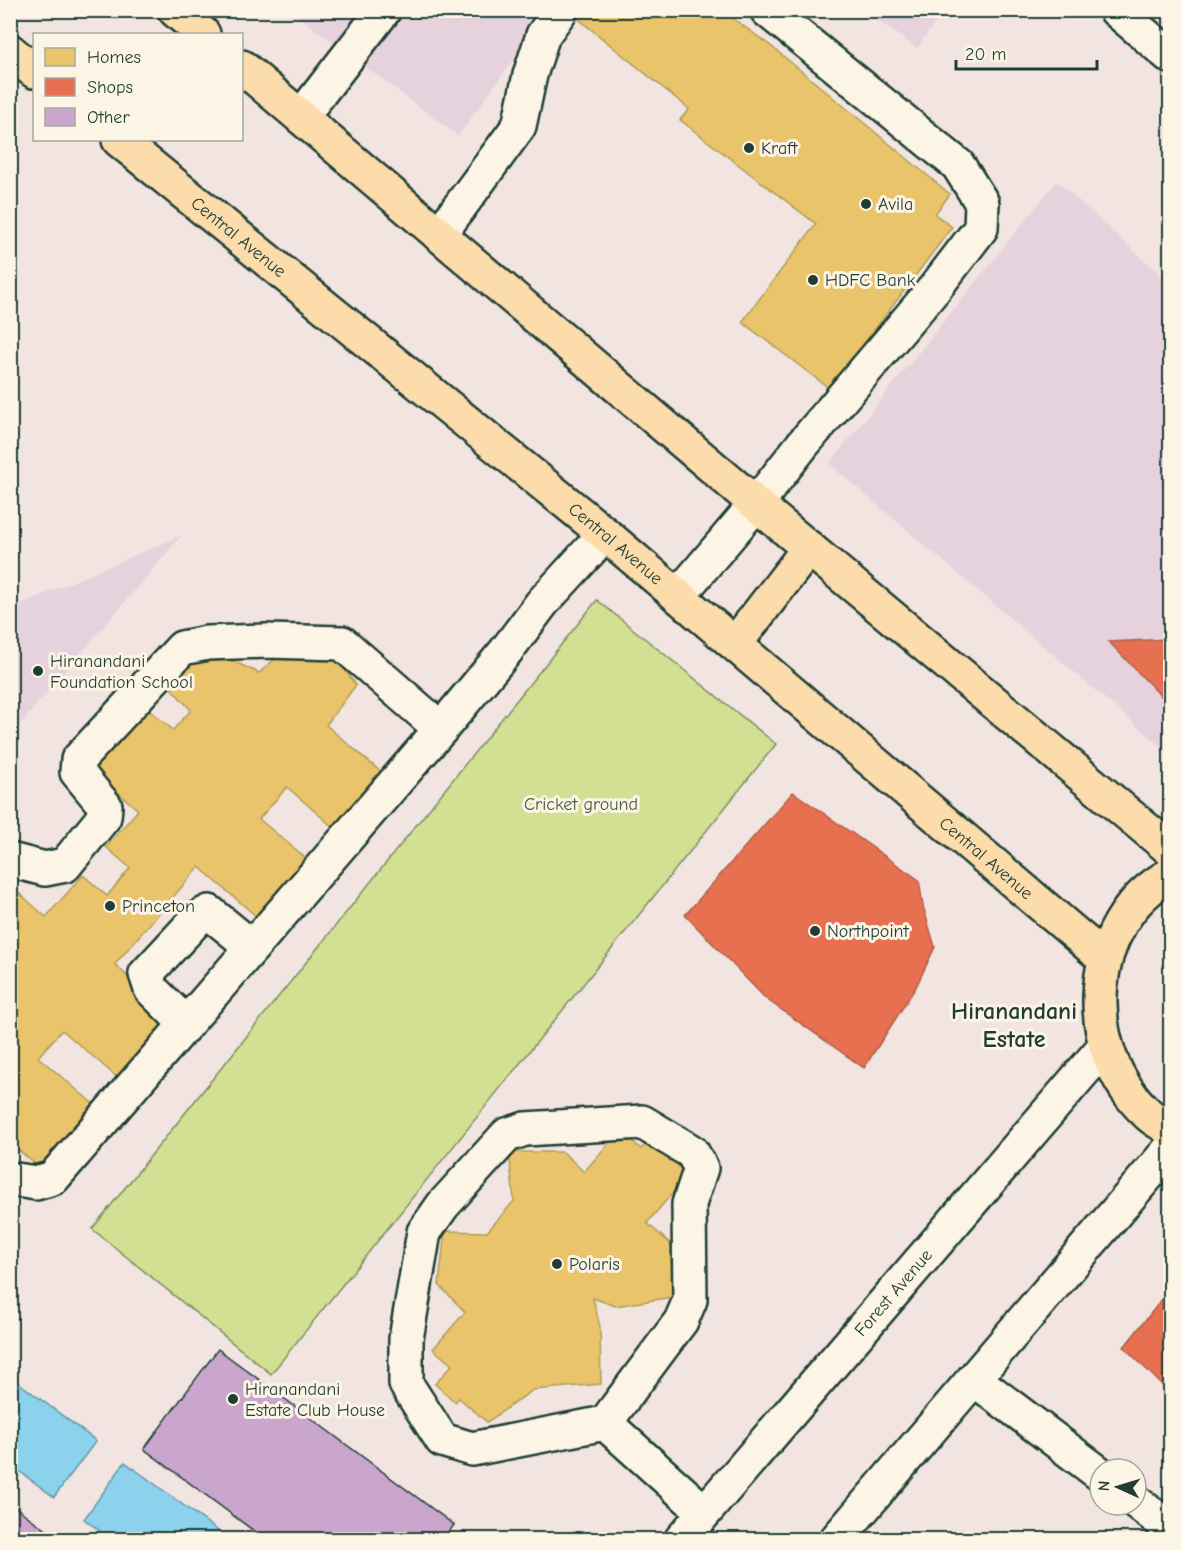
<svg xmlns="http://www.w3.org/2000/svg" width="1181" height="1550" viewBox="0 0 1181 1550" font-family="'Comic Neue',sans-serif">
  <rect width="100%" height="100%" fill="#f2e5e1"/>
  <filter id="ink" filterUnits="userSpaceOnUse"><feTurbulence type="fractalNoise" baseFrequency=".0167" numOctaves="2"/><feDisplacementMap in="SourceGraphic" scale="12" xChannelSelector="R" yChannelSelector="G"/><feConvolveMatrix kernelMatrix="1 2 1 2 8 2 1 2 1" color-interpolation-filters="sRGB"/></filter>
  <g filter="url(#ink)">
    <g fill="#e6d2dc">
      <polygon points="291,11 549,11 458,136"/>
      <polygon points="864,11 944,11 917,48"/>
      <polygon points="1057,181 1170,283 1170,754 829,464"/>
      <polygon points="182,535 11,735 11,608"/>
    </g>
    <polygon fill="#d3df92" stroke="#798e63" stroke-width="1.5" points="597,600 776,744 271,1374 92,1229"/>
    <g fill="#8cd2ed" stroke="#6096a3" stroke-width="1.5">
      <polygon points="11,1377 96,1441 54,1497 11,1465"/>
      <polygon points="125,1462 229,1539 111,1539 84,1519"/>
    </g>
    <g fill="#e9c46a" stroke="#ac9c5a" stroke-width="1.5">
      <polygon points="581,10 721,10 771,46 950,194 935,214 952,227 830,389 742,322 816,224 680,120 689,109 576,17"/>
      <polygon points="293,643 327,646 356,685 326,725 381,772 334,828 287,787 259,819 307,859 257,917 199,867 115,964 168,1017 119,1079 62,1030 38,1057 96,1106 42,1170 10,1143 10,885 46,917 83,875 107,896 130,868 106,847 138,810 87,765 140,702 173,730 191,710 169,686 206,649 259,673"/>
      <polygon points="620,1130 641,1149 654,1135 693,1169 647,1223 671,1244 673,1297 615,1306 593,1298 600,1327 601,1384 533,1390 487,1422 459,1398 455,1402 435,1384 452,1365 433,1349 465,1312 439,1285 445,1231 487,1232 514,1201 509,1152 563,1152 584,1172"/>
    </g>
    <g fill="#e76f51" stroke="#ab6048" stroke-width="1.5">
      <polygon points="1170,639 1170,701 1164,699 1109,642"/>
      <polygon points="793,792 919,880 923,906 935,947 916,987 864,1068 766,999 685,915"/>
      <polygon points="1170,1289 1170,1393 1124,1347"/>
    </g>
    <g fill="#caa6cf" stroke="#1f3d34" stroke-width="1.5">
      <polygon points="218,1349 454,1525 443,1540 266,1540 144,1449"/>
      <polygon points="10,1503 26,1515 60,1540 10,1540"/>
    </g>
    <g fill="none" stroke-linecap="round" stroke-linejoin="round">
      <defs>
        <g id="minor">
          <polyline points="1116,10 1170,56"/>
          <polyline points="301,117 384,10"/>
          <polyline points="439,235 519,126 530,75 543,35 561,10"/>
          <polyline points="678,596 756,504 803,444 935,288 981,228 982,203 958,165 767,10"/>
          <polyline points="10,860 45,869 65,865 104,817 105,806 77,772 78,760 182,648 207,643 266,641 342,643 441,729"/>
          <polyline points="186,1024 151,989 146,974 198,918 209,912 252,947"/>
          <polyline points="10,1179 36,1183 53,1178 441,729 506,651 542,603 605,534"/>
          <polyline points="974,1379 1100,1474"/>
          <polyline points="605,1423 681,1321 690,1300 689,1204 701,1168 692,1152 642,1122 525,1129 507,1135 443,1205 424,1232 406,1339 406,1384 442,1440 472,1449 605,1423 704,1512"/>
          <polyline points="1136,1502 1170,1528"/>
          <path id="s1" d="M681,1540L1105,1046"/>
          <polyline points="836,1540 1170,1149"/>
        </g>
        <g id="major">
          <polyline points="175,10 203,34"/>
          <polyline points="10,51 34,71"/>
          <polyline points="242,67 756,504 1170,849"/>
          <path id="s2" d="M119,140L605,534L1105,959"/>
          <polyline points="735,644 809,548"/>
          <path d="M1170,875C1085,922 1077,1049 1148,1114C1154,1120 1163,1124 1170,1129"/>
        </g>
      </defs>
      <use href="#minor" stroke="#1f3d34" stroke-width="38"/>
      <use href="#major" stroke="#1f3d34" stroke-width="38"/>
      <use href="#minor" stroke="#fcf5e5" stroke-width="33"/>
      <use href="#major" stroke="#fddcac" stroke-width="33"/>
    </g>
  </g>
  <g fill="#1f3d34" stroke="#fcf5e5" stroke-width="2">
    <circle cx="749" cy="148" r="6"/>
    <circle cx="866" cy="204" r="6"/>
    <circle cx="813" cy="280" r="6"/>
    <circle cx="38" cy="671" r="6"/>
    <circle cx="110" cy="906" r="6"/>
    <circle cx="815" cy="931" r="6"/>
    <circle cx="557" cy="1264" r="6"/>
    <circle cx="233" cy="1399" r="6"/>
  </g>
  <g text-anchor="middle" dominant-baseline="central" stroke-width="6" stroke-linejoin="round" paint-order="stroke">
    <g font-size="18" fill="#1f3d34" stroke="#fcf5e5" text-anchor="start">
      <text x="761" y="148">Kraft</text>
      <text x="878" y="204">Avila</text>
      <text x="825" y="280">HDFC Bank</text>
      <text x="50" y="661">Hiranandani<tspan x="50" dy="21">Foundation School</tspan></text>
      <text x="122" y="906">Princeton</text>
      <text x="827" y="931">Northpoint</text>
      <text x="569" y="1264">Polaris</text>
      <text x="245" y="1389">Hiranandani<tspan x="245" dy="21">Estate Club House</tspan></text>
    </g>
    <g font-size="18" fill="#1f3d34" stroke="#fcf5e5">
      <text stroke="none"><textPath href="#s2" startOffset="154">Central Avenue</textPath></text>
      <text stroke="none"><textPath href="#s2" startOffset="640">Central Avenue</textPath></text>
      <text stroke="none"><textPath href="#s2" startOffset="1126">Central Avenue</textPath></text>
      <text stroke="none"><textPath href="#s1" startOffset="326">Forest Avenue</textPath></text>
    </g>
    <g font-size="18" fill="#435d47" stroke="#fcf5e5">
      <text x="581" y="804">Cricket ground</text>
    </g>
    <g font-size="24" font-weight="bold" fill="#1f3d34" stroke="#fcf5e5">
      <text x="1014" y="1011">Hiranandani<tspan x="1014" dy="28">Estate</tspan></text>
    </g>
  </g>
  <rect width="1181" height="1550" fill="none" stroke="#fcf5e5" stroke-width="36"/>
  <rect x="18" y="18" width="1145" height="1514" fill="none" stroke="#1f3d34" stroke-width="2" filter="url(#ink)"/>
  <rect x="33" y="33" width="210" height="108" fill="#fcf5e5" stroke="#a4ab9e" stroke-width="1.5"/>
  <rect x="45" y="48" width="30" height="18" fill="#e9c46a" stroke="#a4ab9e" stroke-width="1.5"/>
  <text x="87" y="63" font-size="18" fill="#1f3d34">Homes</text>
  <rect x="45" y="78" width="30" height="18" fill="#e76f51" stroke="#a4ab9e" stroke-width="1.5"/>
  <text x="87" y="93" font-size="18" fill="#1f3d34">Shops</text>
  <rect x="45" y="108" width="30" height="18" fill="#caa6cf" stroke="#a4ab9e" stroke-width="1.5"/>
  <text x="87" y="123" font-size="18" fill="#1f3d34">Other</text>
  <g transform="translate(1118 1487) rotate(274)"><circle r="28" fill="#fcf5e5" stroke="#a4ab9e" stroke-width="1.5"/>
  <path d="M0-4.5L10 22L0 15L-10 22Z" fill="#1f3d34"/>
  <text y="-9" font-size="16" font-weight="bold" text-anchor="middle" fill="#1f3d34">N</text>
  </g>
  <path d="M956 60v9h141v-9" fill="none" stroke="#1f3d34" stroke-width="3"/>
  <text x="965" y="60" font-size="18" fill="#1f3d34" stroke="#fcf5e5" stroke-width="4.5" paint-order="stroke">20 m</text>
</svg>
